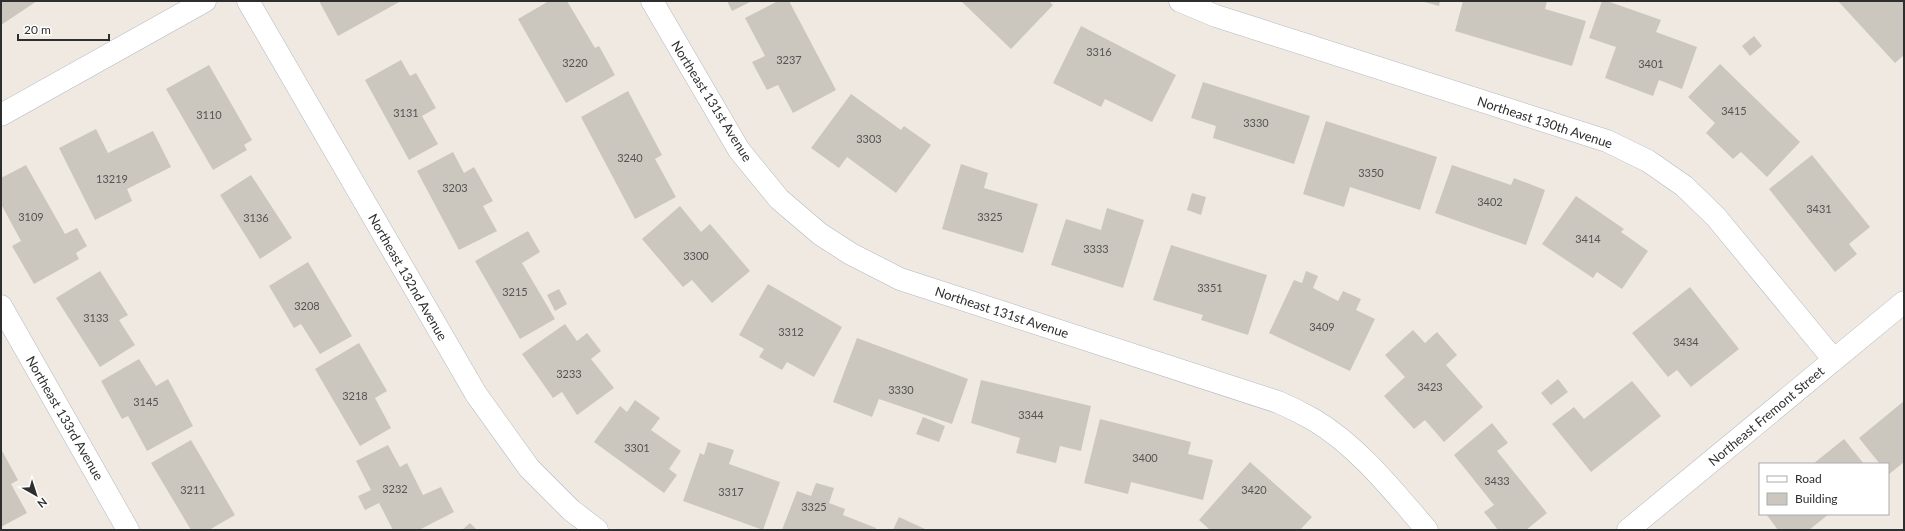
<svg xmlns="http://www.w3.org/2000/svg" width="1905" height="531" viewBox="0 0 1905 531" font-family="Lato,sans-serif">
  <rect width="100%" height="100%" fill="#efe9e1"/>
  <g fill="#cbc7bf">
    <polygon points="1,1 37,1 1,25"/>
    <polygon points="319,1 401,1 338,36"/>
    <polygon points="549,1 567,1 595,48 599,46 615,75 566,103 518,19"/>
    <polygon points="727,1 752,1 732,11"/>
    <polygon points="778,1 789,1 836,90 793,113 778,85 767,90 752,62 765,56 745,18"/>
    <polygon points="961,1 1049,1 1053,5 1011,49"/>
    <polygon points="1421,1 1440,1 1439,6"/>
    <polygon points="1463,1 1522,2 1523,1 1547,1 1545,9 1586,21 1572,66 1455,31"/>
    <polygon points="1602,1 1607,1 1661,20 1656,32 1697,47 1682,89 1659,80 1653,96 1605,78 1616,47 1589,38"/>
    <polygon points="1838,1 1904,1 1904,55 1895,63"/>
    <polygon points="1081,26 1176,75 1152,122 1105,99 1101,107 1053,83"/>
    <polygon points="1754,36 1762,46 1750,56 1742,46"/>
    <polygon points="401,60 410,76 416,73 436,108 422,116 438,144 409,160 365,80"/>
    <polygon points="1720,64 1800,142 1767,177 1741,152 1733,159 1706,133 1715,123 1688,97"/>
    <polygon points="209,65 252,140 244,145 247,150 213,170 166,89"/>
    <polygon points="1203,82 1310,116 1294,164 1213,138 1216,126 1191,118"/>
    <polygon points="628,91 662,155 655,159 676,197 635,219 581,117"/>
    <polygon points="851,94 901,130 904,126 931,145 896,193 847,157 839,168 811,148"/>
    <polygon points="1326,121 1437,157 1420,210 1350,187 1344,207 1303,194"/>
    <polygon points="96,129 108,153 153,131 171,167 127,189 132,201 95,220 59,148"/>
    <polygon points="453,152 464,173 474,167 493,201 483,206 497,231 459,250 417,171"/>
    <polygon points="1812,155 1870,227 1849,244 1857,254 1835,272 1769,189"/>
    <polygon points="961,164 988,173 984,188 1038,204 1023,253 942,229"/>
    <polygon points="26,165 65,234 77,228 87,246 76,253 79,259 34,284 12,246 21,241 1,204 1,178"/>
    <polygon points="1452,165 1511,185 1514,178 1545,190 1526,245 1435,213"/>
    <polygon points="251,175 292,238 260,259 220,195"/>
    <polygon points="1192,193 1206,197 1201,215 1187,210"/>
    <polygon points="1576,196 1624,229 1621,232 1648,251 1622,289 1597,272 1593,278 1542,244"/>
    <polygon points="680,206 701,232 710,224 750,271 712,303 692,280 683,287 642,239"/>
    <polygon points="1107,208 1144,220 1123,288 1051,265 1066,219 1101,230"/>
    <polygon points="528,231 540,252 522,263 555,319 520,339 475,261"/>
    <polygon points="1171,245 1267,275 1248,335 1201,320 1203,315 1153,300"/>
    <polygon points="308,262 352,336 320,354 301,324 294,328 269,286"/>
    <polygon points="100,271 128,315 119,320 135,345 100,367 56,298"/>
    <polygon points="1306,271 1318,276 1313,288 1338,301 1343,291 1361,299 1356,310 1375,319 1350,371 1269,333 1294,280 1302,283"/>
    <polygon points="768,284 842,327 814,377 787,362 782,370 759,357 764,349 739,335"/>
    <polygon points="1690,287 1739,349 1691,387 1677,370 1668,377 1632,333"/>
    <polygon points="559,289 567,304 555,311 547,295"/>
    <polygon points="565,324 577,341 587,333 601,351 591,359 614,388 577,415 562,392 553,398 522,354"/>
    <polygon points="1413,330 1425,343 1437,332 1457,355 1446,365 1483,407 1444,442 1425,420 1414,429 1384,396 1405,377 1385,355"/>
    <polygon points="857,338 968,379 952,424 879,399 872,417 833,402"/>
    <polygon points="359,343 387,391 375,398 391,428 360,446 315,369"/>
    <polygon points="139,359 156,386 168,379 193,426 147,451 128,416 122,419 101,381"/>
    <polygon points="1558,379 1568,392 1551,405 1541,393"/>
    <polygon points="981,380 1091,406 1081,451 1060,446 1056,463 1016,453 1020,438 971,423"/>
    <polygon points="1632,381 1661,416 1591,472 1552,424 1574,407 1584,419"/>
    <polygon points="635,400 660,418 651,430 681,451 669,469 677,475 664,493 594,442 620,406 627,412"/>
    <polygon points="1904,401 1904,462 1888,475 1888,464 1880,464 1859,438"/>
    <polygon points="923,417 945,426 939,442 916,434"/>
    <polygon points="1100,419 1191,442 1188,454 1213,460 1203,500 1131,482 1128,494 1084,483"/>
    <polygon points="1492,423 1508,443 1497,451 1547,513 1526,530 1498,530 1484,512 1494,505 1454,455"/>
    <polygon points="1844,439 1864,464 1813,464"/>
    <polygon points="191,440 235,515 209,530 191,530 151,463"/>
    <polygon points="708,442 734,450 729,464 780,482 763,530 683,501 700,453 704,455"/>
    <polygon points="388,445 400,467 407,463 423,495 441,487 454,512 419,530 393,530 379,503 365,510 358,496 371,490 356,461"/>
    <polygon points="1,449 18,480 11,484 27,513 1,527"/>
    <polygon points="1250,462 1312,517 1300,530 1210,530 1199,520"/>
    <polygon points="816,483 834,488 829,503 845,509 843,515 876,528 875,530 782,530 797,491 811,496"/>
    <polygon points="1766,514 1829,514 1809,530 1778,530"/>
    <polygon points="899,517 927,530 893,530"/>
    <polygon points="470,523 477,530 462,530"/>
  </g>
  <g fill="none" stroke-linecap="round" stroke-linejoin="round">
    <defs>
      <g id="minor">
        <polyline points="248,1 476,394 529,468 571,510 597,530"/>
        <path d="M652,1L739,150L779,199L820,234L851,254L900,279L1278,402C1290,407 1302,413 1314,420C1358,446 1394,492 1427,530"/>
        <polyline points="1180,1 1216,16 1607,141 1648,161 1684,186 1716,217 1834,360"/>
        <polyline points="1,115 205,1"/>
        <polyline points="1,306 128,530"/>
        <polyline points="1628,530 1904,302"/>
      </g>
    </defs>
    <use href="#minor" stroke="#b4b7c1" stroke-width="23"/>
    <use href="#minor" stroke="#fff" stroke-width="22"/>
  </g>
  <g text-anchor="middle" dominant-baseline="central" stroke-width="3.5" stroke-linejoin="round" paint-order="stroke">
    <g font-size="11" fill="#555452">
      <text x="1099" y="51">3316</text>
      <text x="789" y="59">3237</text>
      <text x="575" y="62">3220</text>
      <text x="1651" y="63">3401</text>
      <text x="1734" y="110">3415</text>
      <text x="406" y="112">3131</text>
      <text x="209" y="114">3110</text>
      <text x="1256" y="122">3330</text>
      <text x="869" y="138">3303</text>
      <text x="630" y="157">3240</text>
      <text x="1371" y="172">3350</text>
      <text x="112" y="178">13219</text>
      <text x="455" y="187">3203</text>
      <text x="1490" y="201">3402</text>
      <text x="1819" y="208">3431</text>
      <text x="31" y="216">3109</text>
      <text x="990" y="216">3325</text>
      <text x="256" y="217">3136</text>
      <text x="1588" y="238">3414</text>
      <text x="1096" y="248">3333</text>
      <text x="696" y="255">3300</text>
      <text x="1210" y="287">3351</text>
      <text x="515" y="291">3215</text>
      <text x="307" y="305">3208</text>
      <text x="96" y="317">3133</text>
      <text x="1322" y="326">3409</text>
      <text x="791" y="331">3312</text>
      <text x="1686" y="341">3434</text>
      <text x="569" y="373">3233</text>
      <text x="1430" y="386">3423</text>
      <text x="901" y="389">3330</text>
      <text x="355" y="395">3218</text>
      <text x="146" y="401">3145</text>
      <text x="1031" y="414">3344</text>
      <text x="637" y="447">3301</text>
      <text x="1145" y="457">3400</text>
      <text x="1497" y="480">3433</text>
      <text x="395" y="488">3232</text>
      <text x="193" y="489">3211</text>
      <text x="1254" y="489">3420</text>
      <text x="731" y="491">3317</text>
      <text x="814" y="506">3325</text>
    </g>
    <g font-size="13" fill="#2e2e2e" stroke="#fff">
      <text transform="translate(712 101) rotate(58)">Northeast 131st Avenue</text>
      <text transform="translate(1545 122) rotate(18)">Northeast 130th Avenue</text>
      <text transform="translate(408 277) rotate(60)">Northeast 132nd Avenue</text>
      <text transform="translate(1002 312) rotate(18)">Northeast 131st Avenue</text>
      <text transform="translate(1766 416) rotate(-40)">Northeast Fremont Street</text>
      <text transform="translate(65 418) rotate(60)">Northeast 133rd Avenue</text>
    </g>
  </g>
  <rect width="1905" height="531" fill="none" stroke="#2e2e2e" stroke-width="4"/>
  <rect x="1759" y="463" width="130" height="52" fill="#ffffff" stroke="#ababab"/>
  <rect x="1767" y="476" width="20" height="6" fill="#ffffff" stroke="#ababab"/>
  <text x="1795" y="483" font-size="12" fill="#2e2e2e">Road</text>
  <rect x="1767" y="493" width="20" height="12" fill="#cbc7bf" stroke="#ababab"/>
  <text x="1795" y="503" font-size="12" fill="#2e2e2e">Building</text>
  <g transform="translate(36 495) rotate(141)" stroke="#ffffff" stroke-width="3" paint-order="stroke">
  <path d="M0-3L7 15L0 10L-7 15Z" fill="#2e2e2e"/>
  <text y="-6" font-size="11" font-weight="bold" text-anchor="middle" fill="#2e2e2e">N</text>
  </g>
  <path d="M18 34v6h91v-6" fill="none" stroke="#2e2e2e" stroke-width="2"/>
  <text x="24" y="34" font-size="12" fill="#2e2e2e" stroke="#ffffff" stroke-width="3" paint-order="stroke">20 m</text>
</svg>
